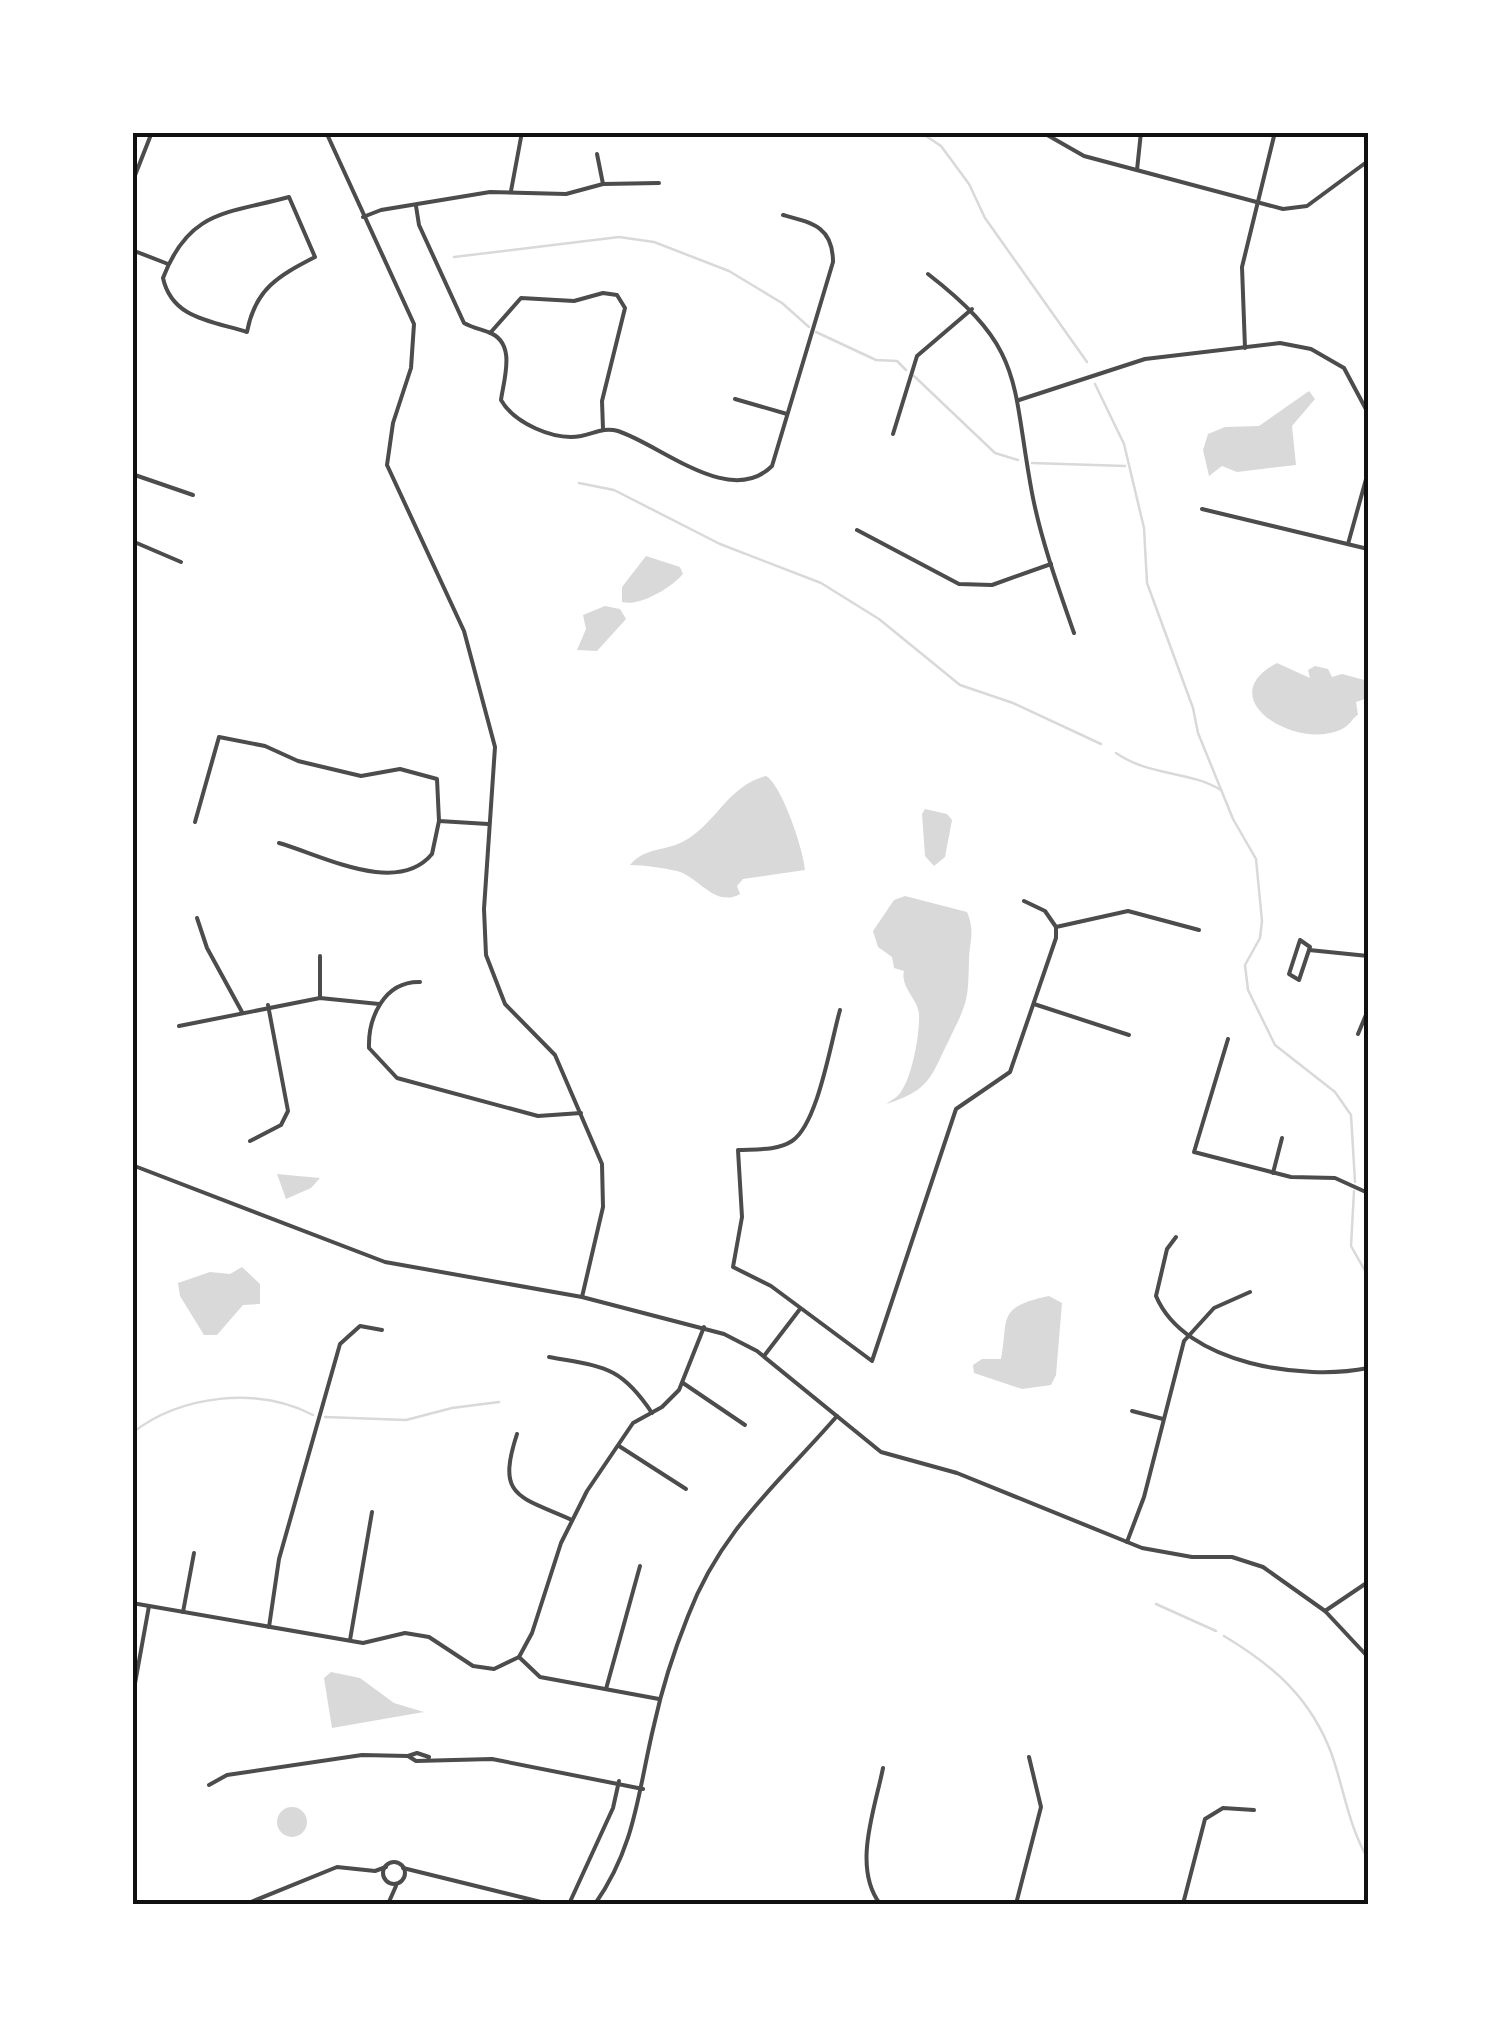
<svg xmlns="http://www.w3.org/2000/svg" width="1501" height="2037" viewBox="0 0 1501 2037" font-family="Lato,sans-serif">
  <rect width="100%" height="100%" fill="#fff"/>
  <g fill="#d9d9d9">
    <polygon points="1309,391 1315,399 1292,426 1296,465 1237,472 1222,466 1209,476 1203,450 1208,434 1225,427 1259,426"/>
    <path d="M646,556L680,567L683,574C671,588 639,607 622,602V587Z"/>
    <polygon points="605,606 620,609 626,619 597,651 577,650 586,629 583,615"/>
    <path d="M1277,663L1310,678L1308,670L1315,666L1328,669L1332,677L1342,674L1368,681V698L1356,702L1358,715C1352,718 1350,726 1340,730C1295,750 1210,698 1277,663Z"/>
    <path d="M766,776C782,785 804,851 805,870L743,879L737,886L740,894C715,908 699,877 677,871C663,868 644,865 630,865C646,846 666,852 686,840C717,822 728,786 766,776Z"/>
    <polygon points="925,809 947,814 952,820 945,857 934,866 925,856 922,814"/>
    <path d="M905,896L967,912C975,931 970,940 969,958C968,1002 968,1001 949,1040C930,1078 931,1089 887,1104C889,1101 898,1098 902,1090C913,1073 920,1032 919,1014C918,999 900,987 904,971L894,968L892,957L878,947L873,931L894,900Z"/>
    <polygon points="277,1174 320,1178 311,1188 286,1199"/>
    <polygon points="242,1267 260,1284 260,1304 243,1305 217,1335 204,1335 180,1296 178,1283 210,1272 230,1274"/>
    <path d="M1049,1296L1062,1303L1056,1375L1051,1385L1022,1389L974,1373L973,1365L982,1359H1001C1009,1320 995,1307 1049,1296Z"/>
    <polygon points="331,1672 360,1678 394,1703 424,1712 332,1728 324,1678"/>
    <circle cx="292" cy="1822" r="15"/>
  </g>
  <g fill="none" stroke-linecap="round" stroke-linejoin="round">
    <g stroke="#d9d9d9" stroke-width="2.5">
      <polyline points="920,132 941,146 969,184 985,218 1087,362"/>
      <polyline points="454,257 619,237 654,242 729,271 782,303 809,327"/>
      <polyline points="816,332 876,360 897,361 906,370"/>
      <polyline points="914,376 995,453 1018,460"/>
      <polyline points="1095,384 1124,444 1144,528 1147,583 1193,708 1198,733 1233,819 1256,859 1262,921 1260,938 1245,965 1248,990 1275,1045 1335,1092 1351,1115 1355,1182"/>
      <polyline points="1032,463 1125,466"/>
      <polyline points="579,483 614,490 720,544 821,583 879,619 960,685 1013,703 1101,744"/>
      <path d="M1116,753C1151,777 1188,770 1221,790"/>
      <polyline points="1354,1191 1351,1246 1368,1276"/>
      <polyline points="325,1417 406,1420 452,1408 499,1402"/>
      <path d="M132,1433C181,1395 257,1386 313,1415"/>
      <polyline points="1156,1604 1216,1631"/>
      <path d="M1224,1636C1274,1666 1311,1698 1332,1755C1344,1790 1349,1827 1368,1859"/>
    </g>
    <g stroke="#4c4c4c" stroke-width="4">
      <polyline points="1042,132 1084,156 1283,209 1307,206 1368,161"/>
      <polyline points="597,154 603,184"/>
      <polyline points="1137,170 1141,132"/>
      <polyline points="132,183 152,132"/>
      <polyline points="511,191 522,132"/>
      <path d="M289,197L315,257C278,276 255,289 247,332C212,321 172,319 163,278C189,210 226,214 289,197Z"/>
      <path d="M416,206L419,225L464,323C473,328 480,329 488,332C517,342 504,378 501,400C514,423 554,441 581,436C595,433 604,427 618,431C661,445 730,508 772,466L833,262C833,227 813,223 783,215"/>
      <polyline points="363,217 381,210 490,192 566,194 603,184 659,183"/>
      <polyline points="132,250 168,264"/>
      <path d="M928,274C1026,350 1011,381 1032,493C1041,540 1058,587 1074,633"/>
      <polyline points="491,332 521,298 574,301 603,293 617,295 625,308 602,401 603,429"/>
      <polyline points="1245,348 1242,267 1275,132"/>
      <polyline points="735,399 787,414"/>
      <polyline points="1019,400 1145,359 1280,343 1311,349 1344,368 1368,413"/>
      <polyline points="893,434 917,356 972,309"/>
      <polyline points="132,474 193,495"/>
      <polyline points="1202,509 1368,549"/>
      <polyline points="857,530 959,584 992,585 1051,564"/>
      <polyline points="132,541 181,562"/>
      <polyline points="1348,544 1368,472"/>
      <polyline points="439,821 488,824"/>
      <path d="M195,822L219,737L265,746L298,761L361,776L400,769L437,779L439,821L432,854C397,896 324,856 279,843"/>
      <polyline points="197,918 207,948 242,1012"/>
      <polyline points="1056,927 1128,911 1199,930"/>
      <polygon points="1300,940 1310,947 1299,980 1289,974"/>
      <polyline points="1309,950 1368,956"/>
      <polyline points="320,956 320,998"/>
      <path d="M420,982C384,981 368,1018 369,1048L397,1078L538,1116L581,1113"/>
      <polyline points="1034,1004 1129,1035"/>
      <path d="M840,1010C831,1041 818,1124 792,1141C777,1151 755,1149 738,1150L742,1217L733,1267L771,1286L872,1361L956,1109L1010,1072L1056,938V927L1045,911L1024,901"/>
      <polyline points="179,1026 320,998 379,1004"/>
      <polyline points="1358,1034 1368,1010"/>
      <polyline points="1228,1039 1194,1152 1291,1177 1335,1178 1368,1193"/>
      <polyline points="250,1141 281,1125 288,1111 268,1005"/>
      <polyline points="1273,1173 1282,1138"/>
      <path d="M1176,1237L1167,1249L1156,1296C1185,1365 1305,1381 1368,1368"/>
      <polyline points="764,1356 800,1309"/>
      <path d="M549,1357C603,1367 620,1365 652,1413"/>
      <polyline points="683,1383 745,1425"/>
      <polyline points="1132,1411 1163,1419"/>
      <path d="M517,1434C496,1498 519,1496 572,1520"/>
      <polyline points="619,1446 686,1489"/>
      <polyline points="1127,1542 1144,1497 1184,1341 1214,1308 1250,1292"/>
      <polyline points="132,1603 363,1643 405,1633 429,1637 473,1666 494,1669 519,1657 532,1633 561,1543 587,1491 633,1423 662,1407 679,1390 704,1327"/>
      <polyline points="183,1612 194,1553"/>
      <polyline points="269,1627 279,1559 340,1344 360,1326 382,1330"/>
      <polyline points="350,1640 372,1512"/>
      <polyline points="519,1657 540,1677 659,1699"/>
      <polyline points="606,1689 640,1566"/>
      <polyline points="132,1700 149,1606"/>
      <polyline points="429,1757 417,1753 408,1756 416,1761 492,1759 643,1789"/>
      <polyline points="209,1785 227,1775 362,1755 408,1756"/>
      <circle cx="394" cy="1873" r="11"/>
      <polyline points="403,1868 549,1904"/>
      <polyline points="246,1904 337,1867 375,1871 386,1867"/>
      <polyline points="388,1904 396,1886"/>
      <polyline points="569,1904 613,1808 619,1781"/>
      <path d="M595,1904C636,1846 638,1791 654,1725C662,1688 674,1651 688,1616C721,1529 779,1483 837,1416"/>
      <path d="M880,1904C852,1867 875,1809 883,1768"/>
      <polyline points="1016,1904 1041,1807 1029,1757"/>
      <polyline points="1183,1904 1205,1819 1223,1808 1254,1810"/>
    </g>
    <g stroke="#4c4c4c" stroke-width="4">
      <polyline points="326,132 414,324 411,368 393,423 387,465 464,631 495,747 484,909 486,955 505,1004 555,1055 602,1164 603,1207 582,1297"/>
      <polyline points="132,1165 385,1262 582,1297 724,1334 757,1351 881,1452 957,1473 1142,1548 1192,1557 1232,1557 1263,1567 1325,1611 1368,1657"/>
      <polyline points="1325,1611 1368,1582"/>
    </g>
  </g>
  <rect width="1501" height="2037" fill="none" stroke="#ffffff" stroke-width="270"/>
  <rect x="135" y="135" width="1231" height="1767" fill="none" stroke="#111" stroke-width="4"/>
</svg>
